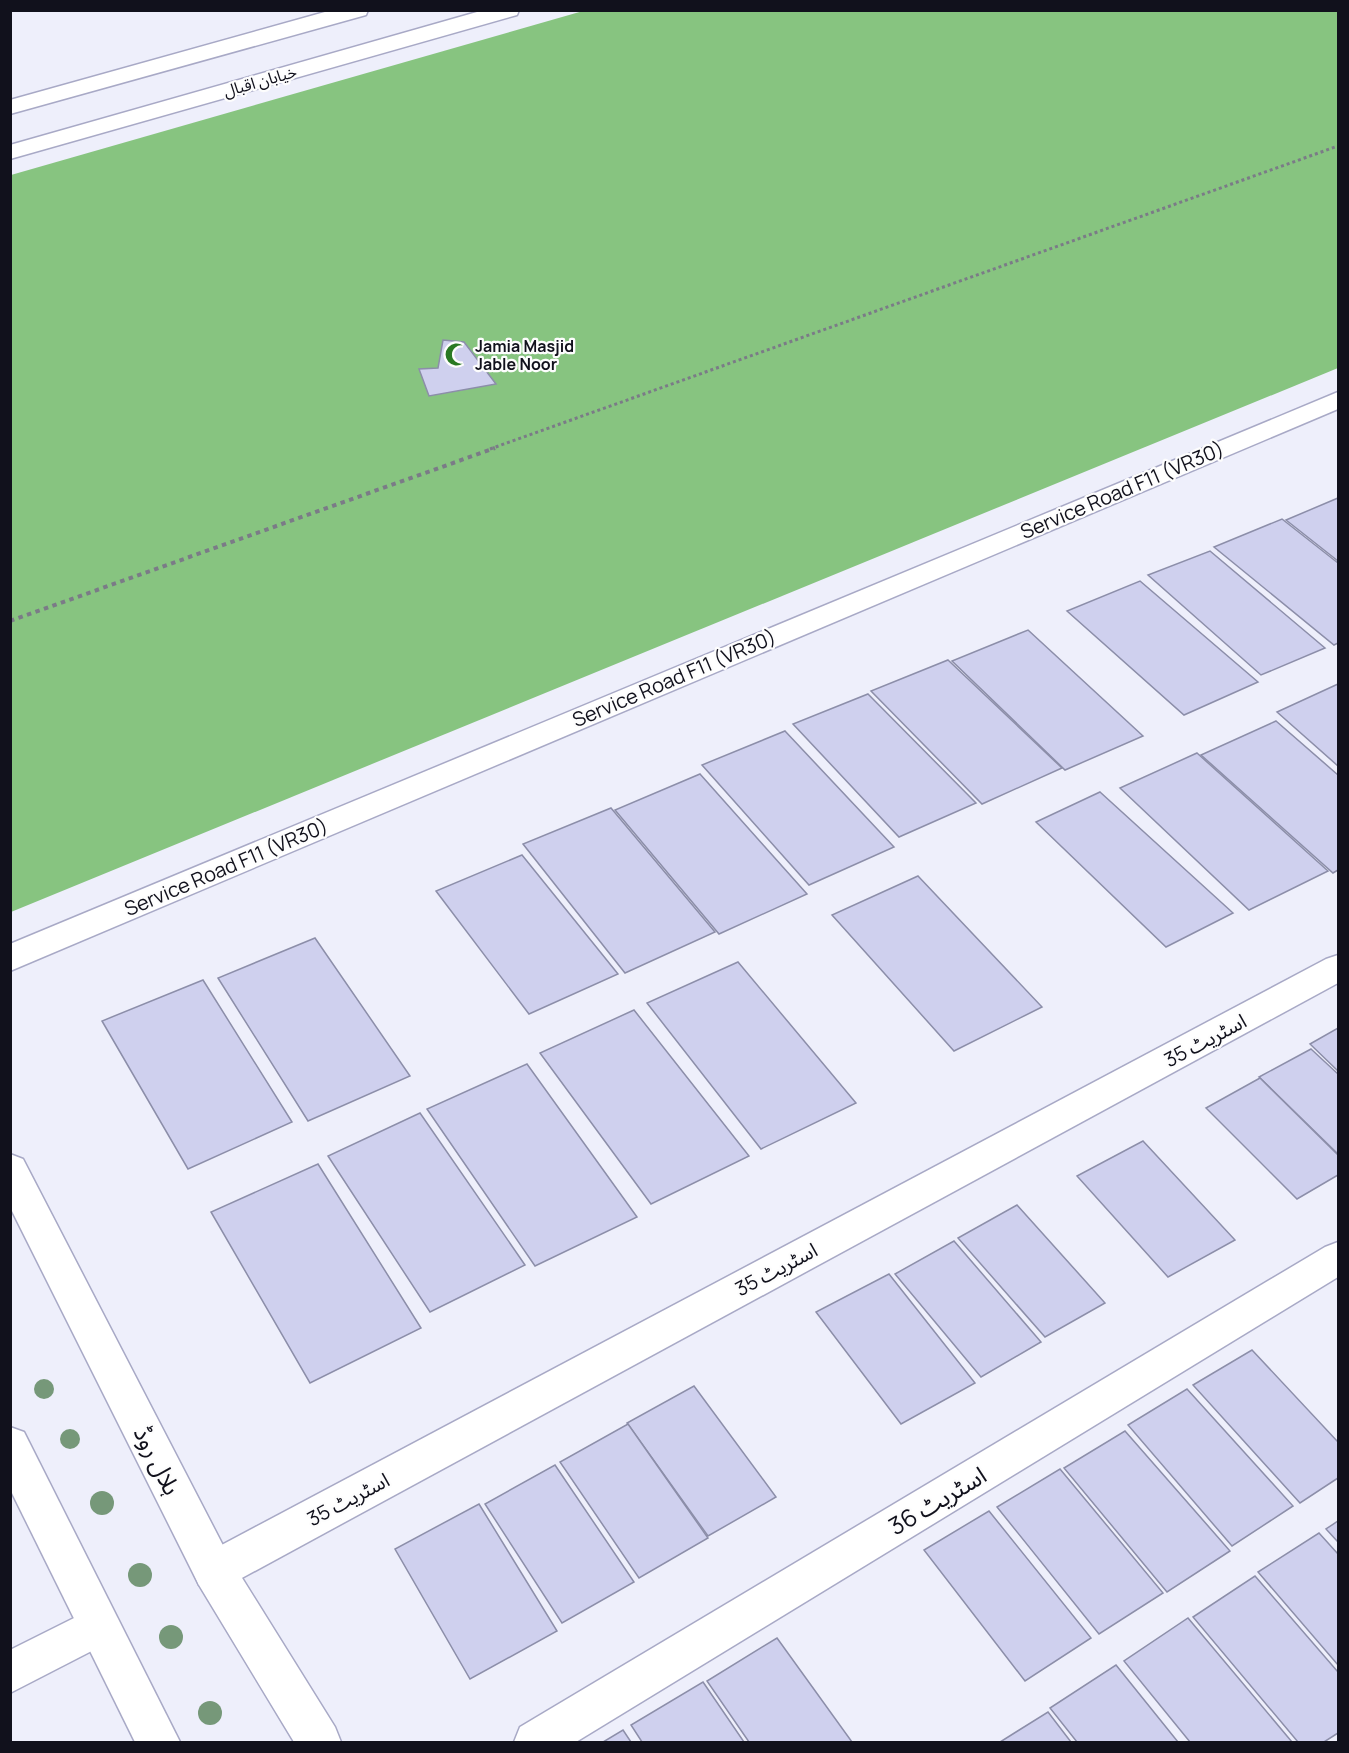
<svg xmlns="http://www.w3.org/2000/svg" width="1349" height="1753" viewBox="0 0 1349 1753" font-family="Manrope,'Noto Sans Arabic',sans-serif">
  <rect width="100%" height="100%" fill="#eeeffb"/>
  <polygon fill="#87c480" points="583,11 1338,11 1338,368 11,912 11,175"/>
  <g fill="#cfd0ee" stroke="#8c8ea9" stroke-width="1.5">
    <polygon points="443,340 464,342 496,384 429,396 419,369 438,368"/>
    <polygon points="1338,498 1338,561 1286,520"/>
    <polygon points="1282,519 1338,563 1338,643 1334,645 1214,547"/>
    <polygon points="1210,551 1325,648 1261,675 1148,575"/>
    <polygon points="1140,581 1258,682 1184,715 1067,611"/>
    <polygon points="1028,630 1143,736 1065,770 952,661"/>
    <polygon points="948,660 1062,768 982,804 871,691"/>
    <polygon points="1338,684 1338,766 1277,712"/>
    <polygon points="868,694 976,803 899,837 793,724"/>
    <polygon points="1276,721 1338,775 1338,870 1333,873 1201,755"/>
    <polygon points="785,731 894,847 809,885 702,765"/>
    <polygon points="1197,753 1328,871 1249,910 1120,788"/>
    <polygon points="700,774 807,894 719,934 615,810"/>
    <polygon points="1100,792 1233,913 1166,947 1036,822"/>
    <polygon points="611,808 715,932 625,973 523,844"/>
    <polygon points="522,855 618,974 529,1014 436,891"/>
    <polygon points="918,876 1042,1007 954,1051 832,915"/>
    <polygon points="315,938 410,1076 308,1121 218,978"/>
    <polygon points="738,962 856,1103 761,1149 647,1003"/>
    <polygon points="203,980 292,1122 188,1169 102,1021"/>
    <polygon points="634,1010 749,1156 651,1204 540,1053"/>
    <polygon points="1338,1028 1338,1071 1310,1044"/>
    <polygon points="1311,1049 1338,1074 1338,1154 1259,1077"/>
    <polygon points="527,1064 637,1217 535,1266 427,1109"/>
    <polygon points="1260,1078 1338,1155 1338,1175 1297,1199 1206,1108"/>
    <polygon points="420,1113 525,1265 430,1312 328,1156"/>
    <polygon points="1143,1141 1235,1240 1168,1277 1077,1176"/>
    <polygon points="318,1164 421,1328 310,1383 211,1212"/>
    <polygon points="1017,1205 1105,1303 1045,1337 958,1238"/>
    <polygon points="954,1241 1041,1342 981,1377 895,1274"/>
    <polygon points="889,1274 975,1383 901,1424 816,1312"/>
    <polygon points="1252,1350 1338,1442 1338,1478 1300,1503 1193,1385"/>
    <polygon points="694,1386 776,1497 708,1536 627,1423"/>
    <polygon points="1187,1389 1293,1506 1232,1546 1128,1425"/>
    <polygon points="628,1424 708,1538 639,1578 560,1462"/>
    <polygon points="1125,1431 1230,1551 1167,1592 1064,1468"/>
    <polygon points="555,1465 634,1582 562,1623 485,1504"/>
    <polygon points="1060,1469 1163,1593 1099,1634 997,1507"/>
    <polygon points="479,1504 557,1631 470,1679 395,1549"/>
    <polygon points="989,1511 1091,1638 1025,1681 924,1550"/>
    <polygon points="1338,1521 1338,1542 1326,1529"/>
    <polygon points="1319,1533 1338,1554 1338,1665 1258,1572"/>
    <polygon points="1255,1576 1338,1672 1338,1733 1324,1742 1298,1742 1193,1617"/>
    <polygon points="1188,1618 1292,1742 1190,1742 1124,1661"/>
    <polygon points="777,1638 852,1742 749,1742 707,1681"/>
    <polygon points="1116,1665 1178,1742 1077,1742 1050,1708"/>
    <polygon points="703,1682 744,1742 642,1742 631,1725"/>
    <polygon points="1048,1712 1071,1742 1000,1742"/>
    <polygon points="623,1730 631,1742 603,1742"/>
  </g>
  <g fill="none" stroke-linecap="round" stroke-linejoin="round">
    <defs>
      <g id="street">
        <polygon points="1338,392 1338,409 10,971 10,944"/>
        <polygon points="1338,955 1338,983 229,1585 214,1590 199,1585 193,1571 199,1557 1326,959"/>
        <polygon points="1338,1242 1338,1277 576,1742 514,1742 520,1727 1325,1247"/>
        <polygon points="98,1606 113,1612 119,1626 113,1640 10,1693 10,1650"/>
      </g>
      <g id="secondary">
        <polygon points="10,1154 23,1159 229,1557 335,1727 341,1742 294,1742 199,1585 10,1207"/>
        <polygon points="10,1427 24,1432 180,1742 135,1742 10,1489"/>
      </g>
      <g id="primary">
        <polygon points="332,10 368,10 366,15 10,114 10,100"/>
        <polygon points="484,10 519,10 517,15 10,159 10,145"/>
      </g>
    </defs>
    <use href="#street" stroke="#a8a9c6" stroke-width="3"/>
    <use href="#secondary" stroke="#a8a9c6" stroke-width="3"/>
    <use href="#primary" stroke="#a8a9c6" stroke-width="3"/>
    <polyline stroke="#7b7b87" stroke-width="3" stroke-dasharray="3 3" stroke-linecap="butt" points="490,449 1338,146"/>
    <polyline stroke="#7b7b87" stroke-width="4" stroke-dasharray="4.5 4.5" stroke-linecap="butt" points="10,621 495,448"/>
    <use href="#street" fill="#fff" fill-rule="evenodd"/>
    <use href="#secondary" fill="#fff" fill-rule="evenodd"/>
    <use href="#primary" fill="#fff" fill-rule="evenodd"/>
  </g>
  <g fill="#769879">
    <circle cx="44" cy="1389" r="10"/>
    <circle cx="70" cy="1439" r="10"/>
    <circle cx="102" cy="1503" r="12"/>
    <circle cx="140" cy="1575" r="12"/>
    <circle cx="171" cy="1637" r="12"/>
    <circle cx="210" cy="1713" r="12"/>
  </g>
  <defs>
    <symbol id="mosque-bare" viewBox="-9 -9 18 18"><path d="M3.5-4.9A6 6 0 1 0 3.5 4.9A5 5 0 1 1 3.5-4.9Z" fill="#297923" stroke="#fdfdfd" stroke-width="2.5" paint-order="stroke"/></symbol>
  </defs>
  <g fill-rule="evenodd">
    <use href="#mosque-bare" x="440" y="338" width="33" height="33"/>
  </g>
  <g text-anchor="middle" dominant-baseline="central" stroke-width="4.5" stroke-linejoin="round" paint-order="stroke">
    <g font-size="16" fill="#11111c" stroke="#fdfdfd">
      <text transform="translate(260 81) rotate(-16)">خیابان اقبال</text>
    </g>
    <g font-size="16" font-weight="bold" fill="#11111c" stroke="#fdfdfd" text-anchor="start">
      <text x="475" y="346">Jamia Masjid<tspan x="475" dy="18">Jable Noor</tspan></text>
    </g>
    <g font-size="20" fill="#11111c" stroke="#fdfdfd">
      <text transform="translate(1122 490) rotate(-23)">Service Road F11 (VR30)</text>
      <text transform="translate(674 678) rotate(-23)">Service Road F11 (VR30)</text>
      <text transform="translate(226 867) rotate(-23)">Service Road F11 (VR30)</text>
      <text transform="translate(1205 1040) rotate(-28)">اسٹریٹ 35</text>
      <text transform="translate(776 1269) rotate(-28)">اسٹریٹ 35</text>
      <text transform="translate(348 1499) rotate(-28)">اسٹریٹ 35</text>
    </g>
    <g font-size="24" fill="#11111c" stroke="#fdfdfd">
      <text transform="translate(158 1460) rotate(63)">ہلال روڈ</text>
      <text transform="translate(937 1500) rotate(-31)">اسٹریٹ 36</text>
    </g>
  </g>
  <rect width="1349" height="1753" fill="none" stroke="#11111c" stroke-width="24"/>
</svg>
